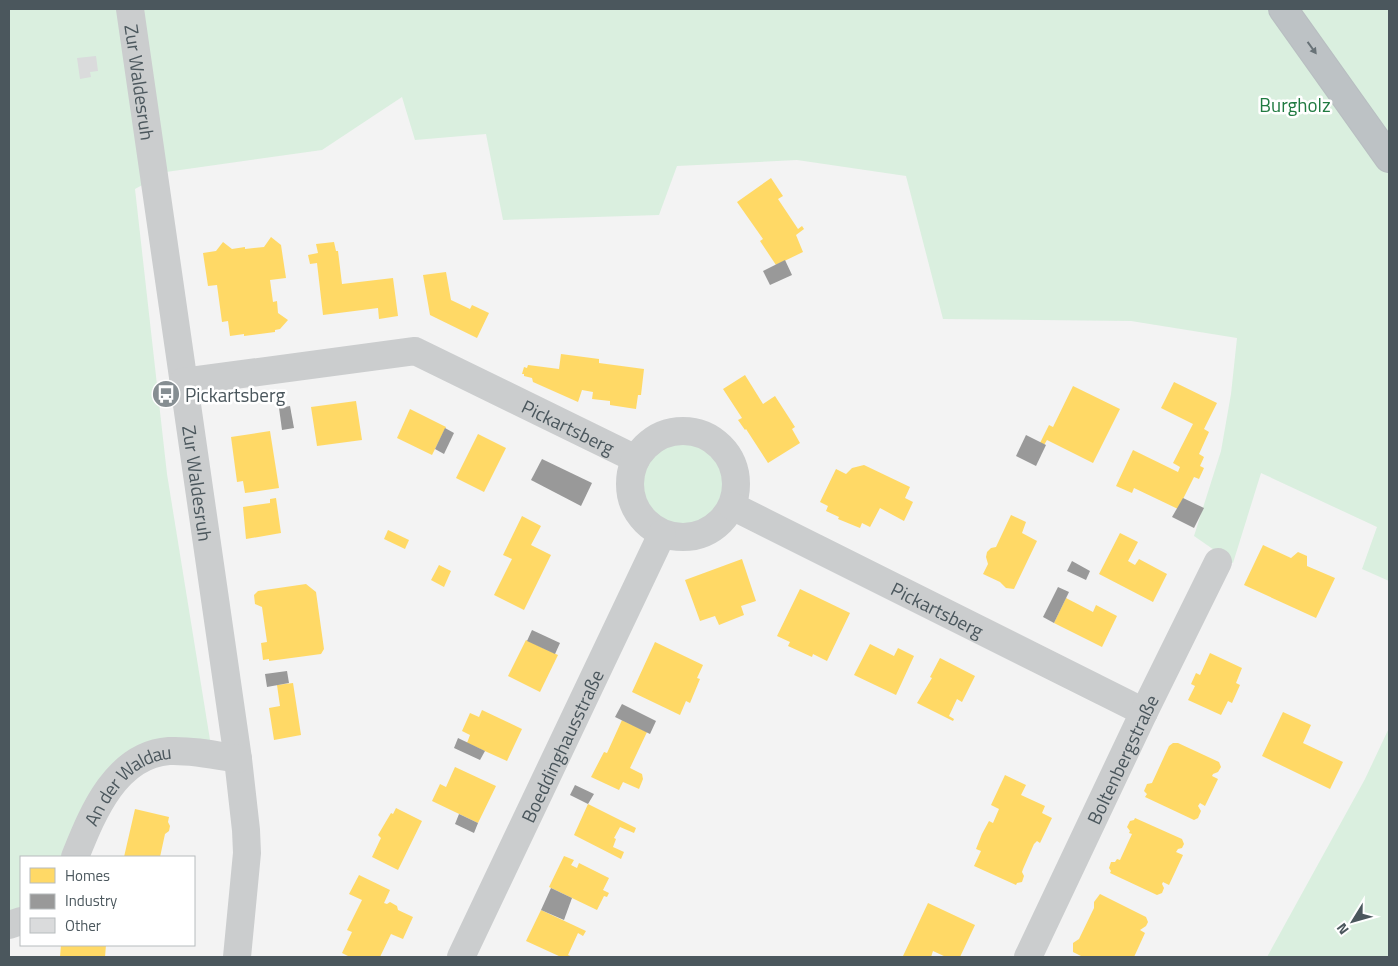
<svg xmlns="http://www.w3.org/2000/svg" width="1398" height="966" viewBox="0 0 1398 966" font-family="'Titillium Web',sans-serif">
  <rect width="100%" height="100%" fill="#f3f3f3"/>
  <g fill="#daefdf">
    <polygon points="9,9 1389,9 1389,581 1362,569 1377,527 1261,473 1233,563 1194,536 1221,451 1231,394 1237,338 1131,321 943,319 906,176 797,160 677,166 659,215 503,220 486,134 415,140 402,97 322,150 166,172 135,189 167,474 211,746 161,743 66,857 21,857 21,912 9,912"/>
    <circle cx="683" cy="484" r="42"/>
    <polygon points="1389,728 1389,957 1267,957 1365,779"/>
  </g>
  <g fill="#ffd966">
    <polygon points="771,178 783,196 778,199 798,229 802,226 804,229 796,235 803,252 776,265 760,241 763,239 737,202"/>
    <polygon points="271,237 281,245 286,278 270,280 273,302 277,301 278,313 288,320 280,329 275,330 275,332 244,336 244,334 230,336 228,321 222,322 217,285 208,286 203,253 216,251 223,242 232,249 245,247 245,249 264,247"/>
    <polygon points="334,242 336,251 338,251 342,284 393,278 398,316 379,319 378,308 323,315 317,263 310,264 308,255 318,253 316,244"/>
    <polygon points="446,272 451,300 470,309 472,305 489,313 477,338 430,315 423,275"/>
    <polygon points="561,354 599,359 599,363 644,369 641,395 638,395 636,409 610,405 610,401 592,399 593,392 582,390 578,402 533,382 532,378 524,376 524,374 522,374 524,367 527,368 528,365 559,369"/>
    <polygon points="745,375 763,404 775,396 795,427 792,429 800,443 768,463 746,429 745,430 738,420 742,418 723,389"/>
    <polygon points="1174,382 1217,403 1204,429 1209,432 1199,454 1204,457 1200,466 1204,468 1199,479 1194,477 1178,509 1134,488 1132,493 1116,486 1133,450 1178,472 1180,467 1173,463 1193,424 1161,408"/>
    <polygon points="1073,386 1120,409 1093,463 1047,440 1044,445 1040,443 1049,425 1053,427"/>
    <polygon points="356,401 362,440 317,446 311,407"/>
    <polygon points="410,409 446,427 432,455 397,438"/>
    <polygon points="270,431 279,488 245,493 243,481 237,482 231,437"/>
    <polygon points="478,434 506,448 484,492 456,478"/>
    <polygon points="864,465 910,487 905,498 913,502 904,521 880,508 870,527 862,523 860,528 838,519 839,517 826,511 828,506 820,502 836,469 846,474 852,468"/>
    <polygon points="276,498 281,533 246,539 243,507 270,503 270,499"/>
    <polygon points="1011,515 1026,522 1022,533 1037,541 1014,589 1006,588 1000,582 983,574 988,564 986,557 987,552 991,548 996,547"/>
    <polygon points="522,516 541,526 531,545 551,555 524,610 494,595 512,559 503,555"/>
    <polygon points="388,530 409,540 405,549 384,539"/>
    <polygon points="1120,533 1138,542 1128,561 1135,565 1139,559 1167,574 1153,602 1099,574"/>
    <polygon points="1263,545 1291,558 1298,552 1307,556 1307,566 1335,578 1316,618 1244,585"/>
    <polygon points="742,559 756,601 741,606 744,615 719,625 715,616 700,621 685,580"/>
    <polygon points="439,565 451,571 444,587 431,580"/>
    <polygon points="306,584 316,592 324,649 321,654 269,661 269,659 263,660 261,643 267,642 262,607 255,604 254,595 258,591"/>
    <polygon points="800,589 850,613 827,661 813,654 812,657 788,646 790,642 777,636"/>
    <polygon points="1066,598 1093,612 1096,605 1117,616 1102,647 1054,623"/>
    <polygon points="526,640 558,655 540,692 508,676"/>
    <polygon points="655,642 703,665 697,678 700,679 690,703 686,701 680,715 632,692"/>
    <polygon points="870,644 894,656 898,648 914,656 896,695 854,675"/>
    <polygon points="1210,653 1242,668 1236,683 1240,685 1232,703 1228,701 1221,715 1188,700 1195,686 1191,684 1196,673 1200,675"/>
    <polygon points="940,658 975,676 962,702 957,699 949,716 954,719 953,721 917,703 932,678 930,677"/>
    <polygon points="293,683 301,735 274,740 269,708 280,706 277,685"/>
    <polygon points="482,710 522,729 507,761 467,743 470,735 462,731 470,713 479,717"/>
    <polygon points="1283,712 1311,725 1303,743 1343,762 1330,789 1262,756"/>
    <polygon points="622,720 647,732 630,768 642,774 643,779 639,789 623,782 619,790 591,777 604,752 607,753"/>
    <polygon points="1173,743 1178,743 1219,762 1221,767 1218,772 1213,774 1212,776 1218,779 1205,806 1200,803 1198,806 1201,811 1198,818 1194,820 1145,797 1147,794 1144,791 1147,784 1152,783 1169,746"/>
    <polygon points="455,767 496,786 478,823 432,801 440,784 446,787"/>
    <polygon points="1005,775 1026,785 1021,795 1045,806 1042,813 1052,818 1040,843 1037,841 1034,844 1023,869 1022,872 1024,876 1022,882 1017,883 1016,885 974,866 981,851 976,849 982,834 989,821 993,823 999,809 991,805"/>
    <polygon points="588,804 636,828 634,833 620,827 614,838 616,839 613,847 624,852 621,859 574,835"/>
    <polygon points="396,808 422,821 398,870 372,857 381,838 378,835 391,813 393,814"/>
    <polygon points="135,809 169,817 168,822 170,826 169,831 165,834 160,857 124,857"/>
    <polygon points="1135,818 1182,839 1184,844 1182,848 1178,849 1176,852 1183,855 1169,885 1163,882 1162,884 1164,888 1162,893 1157,895 1110,873 1111,871 1109,868 1111,862 1115,862 1117,859 1120,860 1132,834 1129,833 1130,831 1127,827 1130,821 1134,820"/>
    <polygon points="564,856 574,860 571,865 577,868 579,863 609,878 603,890 609,893 607,897 604,896 597,910 549,887"/>
    <polygon points="359,875 390,890 384,903 387,904 390,902 397,906 398,910 413,917 403,939 391,934 380,957 350,957 342,953 352,932 347,930 362,900 349,894"/>
    <polygon points="1100,894 1146,917 1148,922 1146,926 1140,930 1145,933 1134,957 1083,957 1073,952 1073,943 1079,939 1094,908 1094,902"/>
    <polygon points="928,903 975,925 960,957 946,957 933,951 931,957 903,956"/>
    <polygon points="541,910 586,931 583,936 578,933 568,955 573,957 561,957 526,941"/>
    <polygon points="61,945 106,945 105,957 60,957"/>
  </g>
  <g fill="#999">
    <polygon points="785,260 792,275 770,285 763,271"/>
    <polygon points="290,406 294,428 282,430 279,408"/>
    <polygon points="445,428 454,433 444,454 435,449"/>
    <polygon points="1026,435 1046,445 1036,466 1016,456"/>
    <polygon points="542,459 592,483 581,506 531,480"/>
    <polygon points="1183,498 1204,508 1194,528 1172,517"/>
    <polygon points="1072,561 1090,571 1086,580 1067,571"/>
    <polygon points="1058,587 1069,592 1054,623 1043,617"/>
    <polygon points="532,630 560,643 555,654 527,641"/>
    <polygon points="287,671 289,683 267,687 265,674"/>
    <polygon points="622,704 656,721 650,734 615,717"/>
    <polygon points="458,738 485,751 480,760 454,748"/>
    <polygon points="575,785 594,794 588,804 570,795"/>
    <polygon points="459,814 478,823 474,833 455,824"/>
    <polygon points="551,888 572,898 564,920 541,910"/>
  </g>
  <polygon fill="#dadbdc" points="96,56 98,71 90,72 91,77 80,79 77,58"/>
  <g fill="none" stroke-linecap="round" stroke-linejoin="round">
    <defs>
      <polyline id="highway" points="1283,9 1389,158"/>
    </defs>
    <use href="#highway" stroke="#b8bec1" stroke-width="30"/>
    <g stroke="#cbcdce" stroke-width="28">
      <path id="s1" d="M130,9L238,759L246,830L247,853L237,957"/>
      <path id="s2" d="M183,382L415,351L636,459"/>
      <circle cx="683" cy="484" r="53"/>
      <path id="s3" d="M732,506L1144,712"/>
      <path id="s4" d="M75,857C92,815 115,755 169,751C192,750 215,755 238,759"/>
      <polyline points="9,925 21,921"/>
      <path id="s5" d="M461,957L662,534"/>
      <path id="s6" d="M1028,957L1144,712L1218,562"/>
    </g>
    <use href="#highway" stroke="#bdc2c5" stroke-width="28"/>
  </g>
  <defs><path id="oneway-solid" d="M-6-.8H1V-3.2L6.5 0L1 3.2V.8H-6Z" transform="scale(1.25)"/></defs>
  <use fill="#687277" href="#oneway-solid" transform="translate(1312 48) rotate(54)"/>
  <defs>
    <symbol id="bus-disc" viewBox="-11 -11 22 22"><circle r="9.5" fill="#868e92" stroke="#fff"/><path d="M-5-6H5V4H4V6H2V4H-2V6H-4V4H-5ZM-3.5-4V0h7V-4ZM-3.5 1.2v1.5H-2V1.2ZM2 1.2v1.5H3.5V1.2Z" fill="#fff"/></symbol>
  </defs>
  <g fill-rule="evenodd">
    <use href="#bus-disc" x="150" y="378" width="32" height="32"/>
  </g>
  <g text-anchor="middle" dominant-baseline="central" stroke-width="5" stroke-linejoin="round" paint-order="stroke">
    <g font-size="19" fill="#4b575d" stroke="#fff">
      <text stroke="none"><textPath href="#s1" startOffset="74">Zur Waldesruh</textPath></text>
      <text stroke="none"><textPath href="#s2" startOffset="405">Pickartsberg</textPath></text>
      <text stroke="none"><textPath href="#s1" startOffset="479">Zur Waldesruh</textPath></text>
      <text stroke="none"><textPath href="#s3" startOffset="230">Pickartsberg</textPath></text>
      <text stroke="none"><textPath href="#s5" startOffset="234">Boeddinghausstraße</textPath></text>
      <text stroke="none"><textPath href="#s6" startOffset="219">Boltenbergstraße</textPath></text>
      <text stroke="none"><textPath href="#s4" startOffset="94">An der Waldau</textPath></text>
    </g>
    <g font-size="19" fill="#207a41" stroke="#fff">
      <text x="1295" y="104">Burgholz</text>
    </g>
    <g font-size="19" fill="#4b575d" stroke="#fff" text-anchor="start">
      <text x="185" y="394">Pickartsberg</text>
    </g>
  </g>
  <rect width="1398" height="966" fill="none" stroke="#4b575d" stroke-width="20"/>
  <rect x="20" y="856" width="175" height="90" fill="#ffffff" stroke="#b7bcbe"/>
  <rect x="30" y="868" width="25" height="15" fill="#ffd966" stroke="#b7bcbe"/>
  <text x="65" y="881" font-size="15" fill="#4b575d">Homes</text>
  <rect x="30" y="894" width="25" height="15" fill="#999999" stroke="#b7bcbe"/>
  <text x="65" y="906" font-size="15" fill="#4b575d">Industry</text>
  <rect x="30" y="918" width="25" height="15" fill="#dadbdc" stroke="#b7bcbe"/>
  <text x="65" y="931" font-size="15" fill="#4b575d">Other</text>
  <g transform="translate(1353 921) rotate(233)" stroke="#ffffff" stroke-width="4" paint-order="stroke">
  <path d="M0-4L9 19L0 12L-9 19Z" fill="#4b575d"/>
  <text y="-8" font-size="14" font-weight="bold" text-anchor="middle" fill="#4b575d">N</text>
  </g>
</svg>
